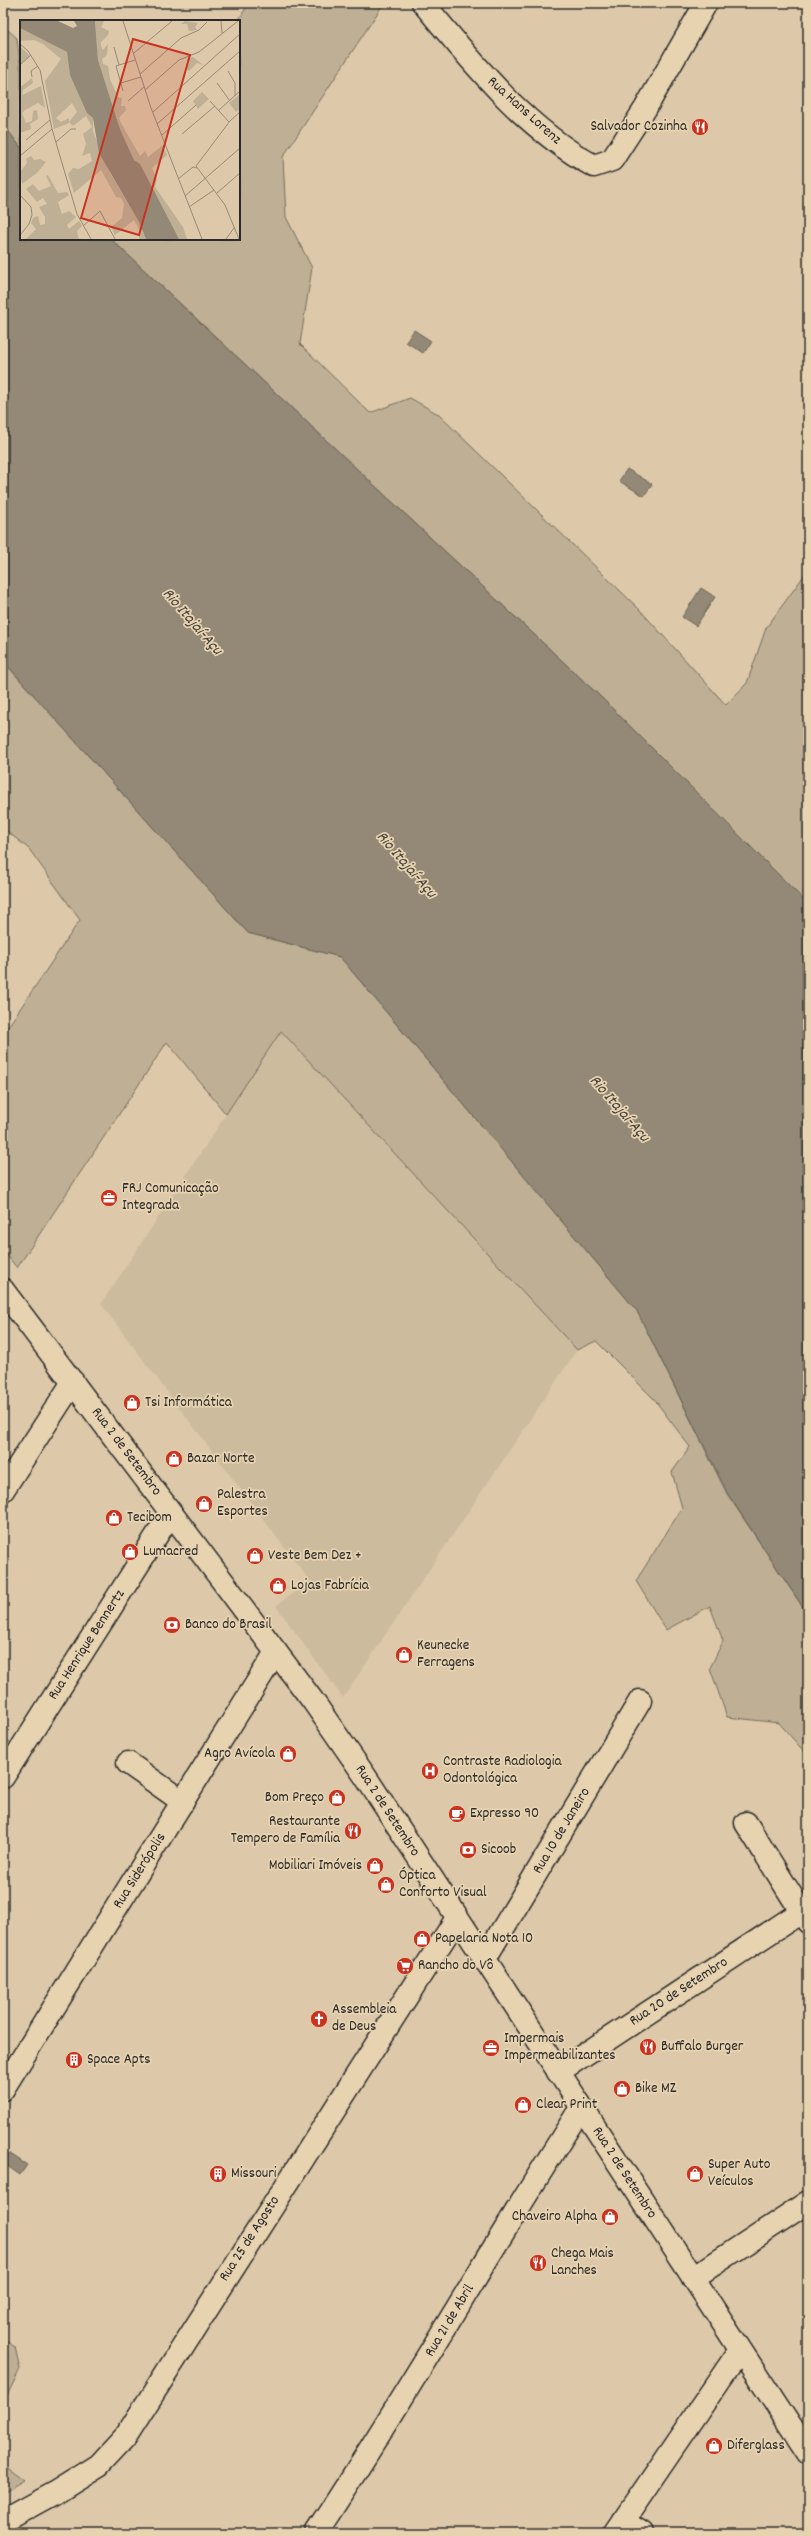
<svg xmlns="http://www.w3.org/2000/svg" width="811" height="2536" viewBox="0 0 811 2536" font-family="Dekko,sans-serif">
  <rect width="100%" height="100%" fill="#ddc9a9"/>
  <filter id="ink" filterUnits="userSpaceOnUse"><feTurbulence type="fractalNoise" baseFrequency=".025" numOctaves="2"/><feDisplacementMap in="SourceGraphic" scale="8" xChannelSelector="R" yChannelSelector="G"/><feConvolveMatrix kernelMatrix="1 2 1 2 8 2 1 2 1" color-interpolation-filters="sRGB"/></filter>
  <g filter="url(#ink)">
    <polygon fill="#cdbb9e" points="281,1031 577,1350 343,1698 276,1606 309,1580 101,1304"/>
    <g fill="#bfaf94" stroke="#756d60">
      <polygon points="249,3 384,3 283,157 286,217 312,268 300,344 370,413 410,398 438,414 640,610 726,705 747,683 766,628 808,570 808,904 604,700 111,239 239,239 238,21"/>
      <polygon points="3,26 17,38 21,73 21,148 3,124"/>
      <polygon points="3,661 248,933 340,957 637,1311 727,1494 808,1615 808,1756 779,1723 727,1717 710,1668 723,1641 710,1606 666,1630 636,1581 682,1508 672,1472 690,1447 654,1399 596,1341 577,1350 281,1031 226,1114 167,1042 17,1268 3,1250 3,1034 80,920 29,849 3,828"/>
      <polygon points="3,2339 15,2347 20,2369 3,2404"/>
      <polygon points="3,2464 25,2480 3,2493"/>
    </g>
    <g fill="#938976" stroke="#696358">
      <polygon points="3,124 21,148 21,239 111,239 604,700 808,904 808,1615 728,1494 637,1311 340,957 248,933 3,661"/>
      <polygon points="414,330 431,341 423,353 406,342"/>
      <polygon points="627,469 652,484 644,496 619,481"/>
      <polygon points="701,588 715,597 696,626 682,617"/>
      <polygon points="9,2153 27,2165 20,2175 3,2163"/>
    </g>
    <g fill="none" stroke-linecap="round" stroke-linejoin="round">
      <defs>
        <g id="minor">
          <path d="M423,3C473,63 524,128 594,166L612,160L645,109L706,3"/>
          <polyline points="3,1490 73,1382"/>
          <polyline points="128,1763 183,1802"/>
          <polyline points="3,1777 171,1513"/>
          <polyline points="746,1823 808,1922"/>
          <polyline points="484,1960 640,1701"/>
          <polyline points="558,2072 801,1912"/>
          <polyline points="3,2089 276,1652"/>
          <polyline points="693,2278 808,2202"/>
          <polyline points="3,2521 54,2493 99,2465 126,2436 457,1918"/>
          <polyline points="623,2521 642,2533"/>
          <path d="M316,2533C408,2394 491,2248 581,2108"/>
          <polyline points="615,2533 740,2350"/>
        </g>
        <polyline id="major" points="3,1290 313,1701 365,1776 808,2453"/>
      </defs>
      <use href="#minor" stroke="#2b2b2b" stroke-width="25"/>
      <use href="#major" stroke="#2b2b2b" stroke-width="25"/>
      <use href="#minor" stroke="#e8d3b1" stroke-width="22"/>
      <use href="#major" stroke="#e8d3b1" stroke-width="22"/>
    </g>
  </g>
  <defs>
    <symbol id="restaurant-disc" viewBox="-11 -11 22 22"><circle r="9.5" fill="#c8321e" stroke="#e8d3b1"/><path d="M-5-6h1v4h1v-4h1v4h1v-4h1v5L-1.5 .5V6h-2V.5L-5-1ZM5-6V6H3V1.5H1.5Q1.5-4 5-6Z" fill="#fff"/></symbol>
    <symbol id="office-disc" viewBox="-11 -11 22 22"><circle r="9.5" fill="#c8321e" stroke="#e8d3b1"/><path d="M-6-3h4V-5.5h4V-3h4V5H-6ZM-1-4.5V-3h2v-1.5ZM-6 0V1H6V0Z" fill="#fff"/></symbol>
    <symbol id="shop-disc" viewBox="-11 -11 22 22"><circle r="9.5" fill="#c8321e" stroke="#e8d3b1"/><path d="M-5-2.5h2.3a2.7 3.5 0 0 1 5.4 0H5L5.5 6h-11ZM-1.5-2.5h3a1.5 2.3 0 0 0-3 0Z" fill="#fff"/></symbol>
    <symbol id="bank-disc" viewBox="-11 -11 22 22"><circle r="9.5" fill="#c8321e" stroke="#e8d3b1"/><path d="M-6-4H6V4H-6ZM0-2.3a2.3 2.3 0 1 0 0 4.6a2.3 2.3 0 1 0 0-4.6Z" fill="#fff"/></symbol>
    <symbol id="hospital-disc" viewBox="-11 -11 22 22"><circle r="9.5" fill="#c8321e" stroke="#e8d3b1"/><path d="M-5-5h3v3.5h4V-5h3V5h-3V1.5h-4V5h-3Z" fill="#fff"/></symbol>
    <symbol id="cafe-disc" viewBox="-11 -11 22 22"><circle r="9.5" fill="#c8321e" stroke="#e8d3b1"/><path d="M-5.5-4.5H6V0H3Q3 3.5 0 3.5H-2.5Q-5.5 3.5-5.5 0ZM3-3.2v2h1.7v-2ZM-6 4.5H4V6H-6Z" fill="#fff"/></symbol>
    <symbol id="supermarket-disc" viewBox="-11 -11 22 22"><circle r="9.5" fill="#c8321e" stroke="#e8d3b1"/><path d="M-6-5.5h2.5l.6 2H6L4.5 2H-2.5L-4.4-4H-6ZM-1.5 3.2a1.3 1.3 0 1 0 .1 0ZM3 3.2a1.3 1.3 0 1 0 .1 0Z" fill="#fff"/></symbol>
    <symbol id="church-disc" viewBox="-11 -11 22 22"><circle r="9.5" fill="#c8321e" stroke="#e8d3b1"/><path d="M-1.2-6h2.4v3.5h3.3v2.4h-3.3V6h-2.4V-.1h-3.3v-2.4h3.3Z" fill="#fff"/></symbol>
    <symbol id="building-disc" viewBox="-11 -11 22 22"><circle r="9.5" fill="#c8321e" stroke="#e8d3b1"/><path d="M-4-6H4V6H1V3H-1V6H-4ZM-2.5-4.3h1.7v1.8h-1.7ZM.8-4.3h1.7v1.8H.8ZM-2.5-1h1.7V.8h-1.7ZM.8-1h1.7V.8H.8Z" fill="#fff"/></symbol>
  </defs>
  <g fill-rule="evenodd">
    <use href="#restaurant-disc" x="690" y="117" width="20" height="20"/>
    <use href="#office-disc" x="99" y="1188" width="20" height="20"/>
    <use href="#shop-disc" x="122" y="1393" width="20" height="20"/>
    <use href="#shop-disc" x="164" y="1449" width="20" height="20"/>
    <use href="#shop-disc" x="194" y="1494" width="20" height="20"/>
    <use href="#shop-disc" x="104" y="1508" width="20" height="20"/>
    <use href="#shop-disc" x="120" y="1542" width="20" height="20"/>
    <use href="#shop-disc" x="245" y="1546" width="20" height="20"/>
    <use href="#shop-disc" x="268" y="1576" width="20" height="20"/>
    <use href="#bank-disc" x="162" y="1615" width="20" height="20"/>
    <use href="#shop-disc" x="394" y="1645" width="20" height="20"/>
    <use href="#shop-disc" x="278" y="1744" width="20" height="20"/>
    <use href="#hospital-disc" x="420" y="1761" width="20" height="20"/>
    <use href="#shop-disc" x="327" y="1788" width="20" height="20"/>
    <use href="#cafe-disc" x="447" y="1804" width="20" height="20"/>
    <use href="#restaurant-disc" x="343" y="1821" width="20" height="20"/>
    <use href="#bank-disc" x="458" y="1840" width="20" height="20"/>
    <use href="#shop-disc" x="365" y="1856" width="20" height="20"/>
    <use href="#shop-disc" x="376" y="1875" width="20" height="20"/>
    <use href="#shop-disc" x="412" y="1929" width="20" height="20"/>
    <use href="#supermarket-disc" x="395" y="1956" width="20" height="20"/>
    <use href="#church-disc" x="309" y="2009" width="20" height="20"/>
    <use href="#restaurant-disc" x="638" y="2037" width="20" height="20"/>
    <use href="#office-disc" x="481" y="2038" width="20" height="20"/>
    <use href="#building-disc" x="64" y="2050" width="20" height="20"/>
    <use href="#shop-disc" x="612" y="2079" width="20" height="20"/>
    <use href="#shop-disc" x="513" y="2095" width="20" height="20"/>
    <use href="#building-disc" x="208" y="2164" width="20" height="20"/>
    <use href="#shop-disc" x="685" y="2164" width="20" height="20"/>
    <use href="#shop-disc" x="600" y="2207" width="20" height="20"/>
    <use href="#restaurant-disc" x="528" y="2253" width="20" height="20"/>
    <use href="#shop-disc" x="704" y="2436" width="20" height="20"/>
  </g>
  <g text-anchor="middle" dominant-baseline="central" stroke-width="3.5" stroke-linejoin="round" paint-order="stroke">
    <g font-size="15" fill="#2b2b2b" stroke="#e8d3b1">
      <text transform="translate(524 111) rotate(42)">Rua Hans Lorenz</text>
      <text transform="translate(126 1452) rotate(53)">Rua 2 de Setembro</text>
      <text transform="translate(87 1645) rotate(-57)">Rua Henrique Bennertz</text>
      <text transform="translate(387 1811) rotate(57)">Rua 2 de Setembro</text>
      <text transform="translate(562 1831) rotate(-59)">Rua 10 de Janeiro</text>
      <text transform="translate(140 1871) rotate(-58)">Rua Siderópolis</text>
      <text transform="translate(679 1992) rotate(-33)">Rua 20 de Setembro</text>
      <text transform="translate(624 2173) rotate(57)">Rua 2 de Setembro</text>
      <text transform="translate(250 2239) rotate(-57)">Rua 25 de Agosto</text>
      <text transform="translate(450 2321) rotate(-59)">Rua 21 de Abril</text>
    </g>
    <g font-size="15" fill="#2b2b2b" stroke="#e8d3b1" text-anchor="start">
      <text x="687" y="127" text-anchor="end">Salvador Cozinha</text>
      <text x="122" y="1189">FRJ Comunicação<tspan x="122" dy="17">Integrada</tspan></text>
      <text x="145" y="1403">Tsi Informática</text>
      <text x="187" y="1459">Bazar Norte</text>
      <text x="217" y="1495">Palestra<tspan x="217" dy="17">Esportes</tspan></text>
      <text x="127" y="1518">Tecibom</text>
      <text x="143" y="1552">Lumacred</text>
      <text x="268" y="1556">Veste Bem Dez +</text>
      <text x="291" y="1586">Lojas Fabrícia</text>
      <text x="185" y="1625">Banco do Brasil</text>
      <text x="417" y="1646">Keunecke<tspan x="417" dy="17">Ferragens</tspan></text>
      <text x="275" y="1754" text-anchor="end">Agro Avícola</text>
      <text x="443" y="1762">Contraste Radiologia<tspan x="443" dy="17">Odontológica</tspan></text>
      <text x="324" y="1798" text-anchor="end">Bom Preço</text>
      <text x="470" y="1814">Expresso 90</text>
      <text x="340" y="1822" text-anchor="end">Restaurante<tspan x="340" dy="17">Tempero de Família</tspan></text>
      <text x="481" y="1850">Sicoob</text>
      <text x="362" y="1866" text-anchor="end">Mobiliari Imóveis</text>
      <text x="399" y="1876">Óptica<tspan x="399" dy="17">Conforto Visual</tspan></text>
      <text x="435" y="1939">Papelaria Nota 10</text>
      <text x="418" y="1966">Rancho do Vô</text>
      <text x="332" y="2010">Assembleia<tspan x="332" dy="17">de Deus</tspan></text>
      <text x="504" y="2039">Impermais<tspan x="504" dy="17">Impermeabilizantes</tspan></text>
      <text x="661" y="2047">Buffalo Burger</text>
      <text x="87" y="2060">Space Apts</text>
      <text x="635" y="2089">Bike MZ</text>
      <text x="536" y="2105">Clear Print</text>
      <text x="708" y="2165">Super Auto<tspan x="708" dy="17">Veículos</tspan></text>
      <text x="231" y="2174">Missouri</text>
      <text x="597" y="2217" text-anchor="end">Chaveiro Alpha</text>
      <text x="551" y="2254">Chega Mais<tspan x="551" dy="17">Lanches</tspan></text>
      <text x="727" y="2446">Diferglass</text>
    </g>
    <g font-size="16" font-style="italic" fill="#45423e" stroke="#e8d3b1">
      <text transform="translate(192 622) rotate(49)">Rio Itajaí-Açu</text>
      <text transform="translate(406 865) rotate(49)">Rio Itajaí-Açu</text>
      <text transform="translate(619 1109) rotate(49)">Rio Itajaí-Açu</text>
    </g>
  </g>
  <g transform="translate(20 20)">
    <rect width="220" height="220" fill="#ddc9a9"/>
    <path d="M75,1H84L81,7L89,11L88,15L81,22V26L83,30L88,24L87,35L82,39L83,44L88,46L90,59L98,77L102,78L101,86H105L106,90L99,98L101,103L120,136L125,131L128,137L143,125L147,135L132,148L137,159L135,167L163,207L167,219H159L114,140L100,109L78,40ZM165,1L178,3L175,7L177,10L169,11L167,4H161ZM0,8L47,32L50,55L73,98V111L90,153L119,202L126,219H119V209L114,200L95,215L91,207L102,198L104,184L101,178L96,177L81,150L54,173L48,154L53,148L59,149L72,141L70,133L62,136L66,124L63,114L72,107L66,96L53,106L49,102L57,92L52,83L36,98L41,102L49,98V103L34,109L25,61L41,39L23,24L14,20L0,21ZM0,26L10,36L0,44ZM173,37L183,45L177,43L169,51L166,49L170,42L167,39ZM12,58L13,63L3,70L2,75L21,66L25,88L18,83L5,90L2,93L6,103L12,101L13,91L17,90L18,99L10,104L11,109L0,113V65L2,66ZM182,72L189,79L178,89L173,81ZM219,75L220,89L216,92L209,83ZM11,136L14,140L20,139L26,142L17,153L2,164L0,152L7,143L6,139ZM28,155L38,173L47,172L49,175L38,182L42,194L49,191L56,197L47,205L49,209L59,201L62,206L57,211L59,219H6L16,209L11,203L13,198L18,196L20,205L25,204V197L19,187L27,184L23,178L17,182L6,169L13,164L19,171L31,166L26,156Z" fill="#bfaf94"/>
    <path d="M0,1H38L53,8L57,6L54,1H75L78,40L100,109L114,140L120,144L159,219H126L119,202L79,133L73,98L67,93L50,55L47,32L0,8Z" fill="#938976"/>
    <path fill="none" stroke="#968a77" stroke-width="1" d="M103,1L131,88L182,219M201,1L202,13M0,24L8,31L20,50L32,109L57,194L71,219M94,27L99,45M114,33L152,1M0,45L11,35M208,51L215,63V76M120,54L161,18L179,10L187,2M12,57L11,51L18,46M101,63L121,57M197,63L210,81M125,70L159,40L179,32L218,1M103,71L96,46L115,40M108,81L124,67M190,81L209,102M199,90L220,71M133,92L220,14M137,104L220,31M162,114L195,86M142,115L176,85M6,120L30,100M36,122L51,109H56M0,136L32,109M158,159L173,147L177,148M197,173L220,153M0,175L11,187L12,195L9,204L0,215M165,176L220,128M169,187L194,170M63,206L80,191L95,219M206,219L214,208M219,219L205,185L176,146L210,101L220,92"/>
    <path fill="#c8321e" fill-opacity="0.15" stroke="#c8321e" stroke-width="2" d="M113,19L170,35L119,215L61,198Z"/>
    <rect width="220" height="220" fill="none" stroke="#2b2b2b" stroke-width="2"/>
  </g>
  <rect width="811" height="2536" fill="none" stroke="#e8d3b1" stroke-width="16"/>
  <rect x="8" y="8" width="795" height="2520" fill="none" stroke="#2b2b2b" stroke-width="1.5" filter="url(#ink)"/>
</svg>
